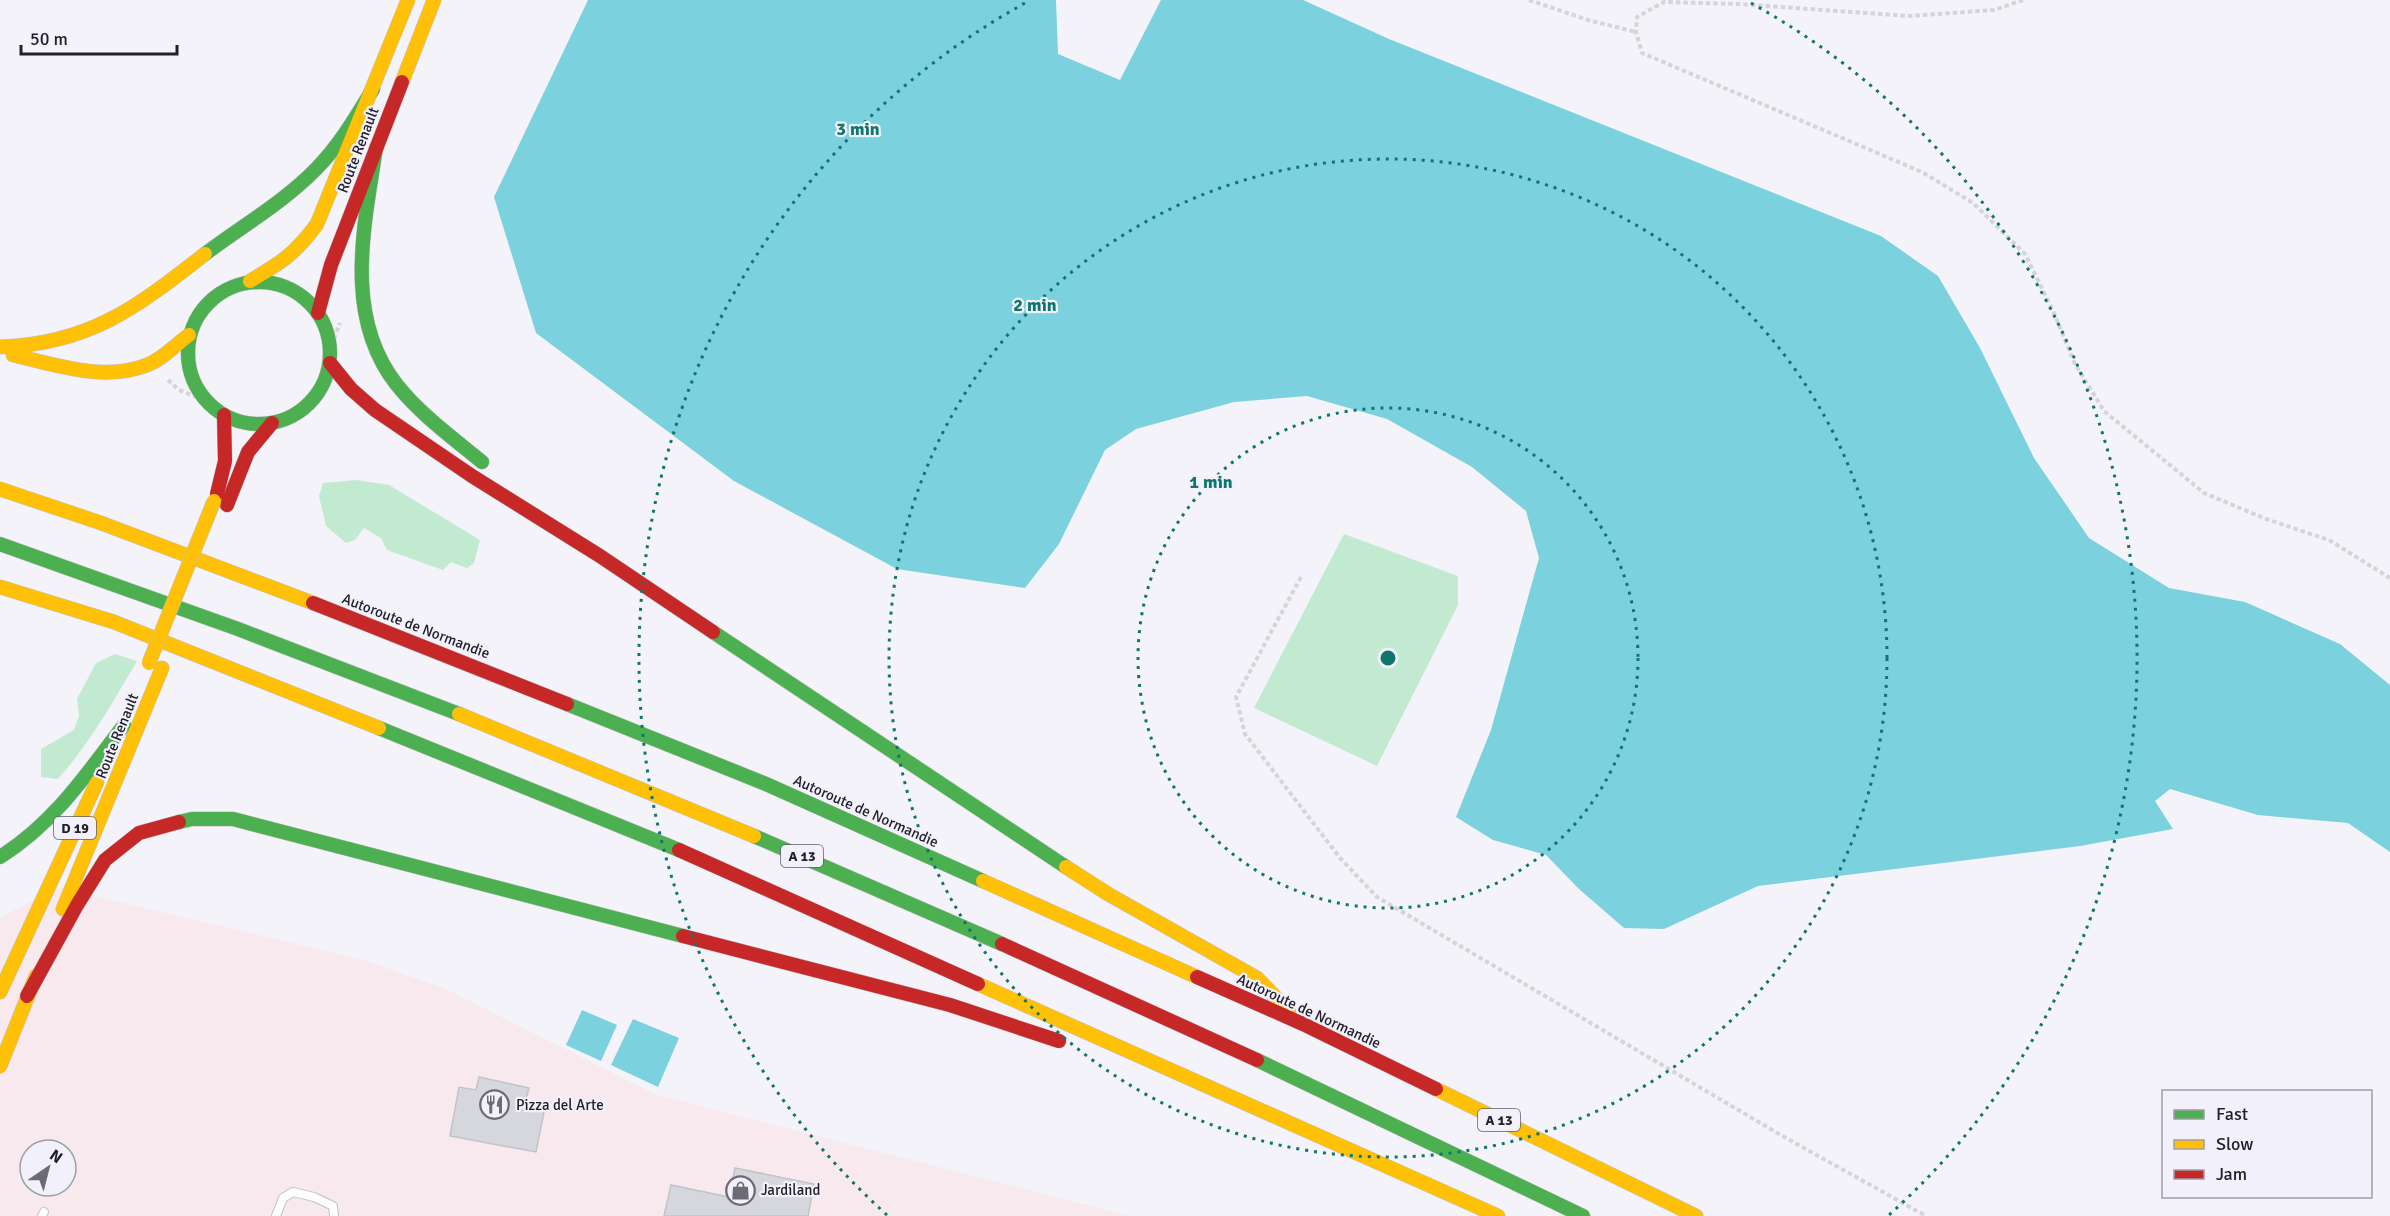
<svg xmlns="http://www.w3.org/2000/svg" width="2390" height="1216" viewBox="0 0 2390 1216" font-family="Signika,sans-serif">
  <rect width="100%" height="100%" fill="#f4f3f9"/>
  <path fill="#f8e9ef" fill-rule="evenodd" d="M56,887L364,960L446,989L657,1095L1131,1216H0V918ZM30,1150H66V1186H30Z"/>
  <g fill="#c1ead1">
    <polygon points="356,480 389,485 480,540 474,563 467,568 451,562 443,570 387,550 381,538 364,528 355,540 346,543 326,526 319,496 323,483"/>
    <polygon points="1344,534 1458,576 1458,605 1377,766 1254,708"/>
    <path d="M115,654L137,661C113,702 90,743 58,779L41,777V749L74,730L79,716L77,699L96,663Z"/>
  </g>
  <g fill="#7bd1dd">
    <polygon points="588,0 1056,0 1058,54 1120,80 1161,0 1303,0 1389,39 1881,236 1938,276 1980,348 2034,458 2089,538 2169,588 2245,602 2340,644 2390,685 2390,852 2348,823 2258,815 2170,789 2155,801 2173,829 2080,846 1758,886 1664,929 1624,928 1579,889 1546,855 1493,840 1456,817 1491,730 1539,558 1526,511 1472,467 1387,419 1307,396 1234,402 1136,429 1105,450 1059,544 1025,588 897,569 734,481 536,333 494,197"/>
    <polygon points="582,1010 617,1025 601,1061 566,1045"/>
    <polygon points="633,1019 679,1038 658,1087 611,1065"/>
  </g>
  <g fill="#d6d6dd" stroke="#c2c2ca" stroke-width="1.5">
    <polygon points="479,1077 529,1088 525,1103 545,1107 536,1152 450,1136 459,1087 476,1090"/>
    <polygon points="735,1168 814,1184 808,1216 664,1216 671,1185 729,1197"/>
  </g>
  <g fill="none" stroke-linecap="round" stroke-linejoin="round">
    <defs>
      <g id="lane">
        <polyline points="42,1216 44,1212"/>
        <polyline points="276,1216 283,1198 293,1192 314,1197 333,1206 334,1216"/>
      </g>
      <g id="fast">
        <path d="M376,148C364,227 343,317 397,385C421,415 453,438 482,462"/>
        <path d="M205,254C242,226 284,202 316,169C339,146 356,117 373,89"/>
        <circle cx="259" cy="353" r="71"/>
        <polyline points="0,544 238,629 459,714"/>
        <polyline points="713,632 1066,867"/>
        <polyline points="567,704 766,784 983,881"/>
        <polyline points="379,728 679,850"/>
        <polyline points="179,822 192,819 233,819 683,936"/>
        <polyline points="754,836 1002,944"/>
        <path d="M0,857C53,824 87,774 124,725"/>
        <polyline points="1257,1060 1583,1216"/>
      </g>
      <g id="slow">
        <polyline points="402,82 434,0"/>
        <path d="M250,281C282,262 295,254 317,224L408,0"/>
        <path d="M0,347C90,344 137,307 205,254"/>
        <path d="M13,355C56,365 104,382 147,365C163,359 175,345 189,335"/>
        <polyline points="0,489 101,523 313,603"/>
        <polyline points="0,587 114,622 379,728"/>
        <polyline points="459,714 754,836"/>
        <polyline points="1066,867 1108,894 1257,978 1289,1011"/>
        <polyline points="983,881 1197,977"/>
        <polyline points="63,909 162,668"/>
        <polyline points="978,984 1498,1216"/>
        <polyline points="0,992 97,782"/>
        <polyline points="0,1066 36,976"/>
        <polyline points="1436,1089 1696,1216"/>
      </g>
      <g id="jam">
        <polyline points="318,313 331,265 402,82"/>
        <polyline points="330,363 351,389 375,410 472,476 600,556 713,632"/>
        <polyline points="217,494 225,461 224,415"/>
        <polyline points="227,505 248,452 272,423"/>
        <polyline points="313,603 567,704"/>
        <polyline points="679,850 978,984"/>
        <polyline points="683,936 950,1005 1059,1041"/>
        <polyline points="1002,944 1257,1060"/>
        <polyline points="1197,977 1303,1024 1436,1089"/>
        <polyline points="27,996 77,905 105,860 139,833 179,822"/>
      </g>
    </defs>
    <use href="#lane" stroke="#c0bfc6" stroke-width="10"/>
    <use href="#fast" stroke="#c0bfc6" stroke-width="15"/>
    <use href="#slow" stroke="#c0bfc6" stroke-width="15"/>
    <use href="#jam" stroke="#c0bfc6" stroke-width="15"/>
    <g stroke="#d5d4d6" stroke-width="4" stroke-dasharray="4.5 3" stroke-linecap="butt">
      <polyline points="1529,0 1588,20 1636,32"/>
      <polyline points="2023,0 1994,10 1909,16 1738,4 1664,2 1637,17 1636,32 1642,53 1922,172 1973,203 2025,254 2054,313 2074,362 2104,411 2204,493 2266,519 2329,540 2390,578"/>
      <polyline points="334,339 340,323"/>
      <polyline points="168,380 179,390 204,400"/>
      <polyline points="1301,577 1236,697 1245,734 1340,858 1377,897 1779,1134 1926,1216"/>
    </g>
    <use href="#lane" stroke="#fdfdfe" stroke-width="8"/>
    <use href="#fast" stroke="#4caf50" stroke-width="14"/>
    <use href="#slow" stroke="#ffc107" stroke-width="14"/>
    <use href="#jam" stroke="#c62828" stroke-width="14"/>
    <defs>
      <polyline id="slow-bridge" points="149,663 214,501"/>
    </defs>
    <use href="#slow-bridge" stroke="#c0bfc6" stroke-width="15" stroke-linecap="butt"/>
    <use href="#slow-bridge" stroke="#ffc107" stroke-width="14"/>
  </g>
  <g fill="none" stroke="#0f766e" stroke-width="3" stroke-dasharray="3 6">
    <circle cx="1388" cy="658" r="250"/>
    <circle cx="1388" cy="658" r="499"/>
    <path d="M887 1215A749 749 0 0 1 1025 3M1751 3A749 749 0 0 1 1889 1215"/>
  </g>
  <defs>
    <symbol id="restaurant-ring" viewBox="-11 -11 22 22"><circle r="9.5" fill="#f2f1fb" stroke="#6c6a72" stroke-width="1.5"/><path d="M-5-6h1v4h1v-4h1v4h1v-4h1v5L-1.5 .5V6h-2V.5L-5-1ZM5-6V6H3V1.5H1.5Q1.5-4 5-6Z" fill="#6c6a72"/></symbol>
    <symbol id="shop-ring" viewBox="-11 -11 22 22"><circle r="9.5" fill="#f2f1fb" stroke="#6c6a72" stroke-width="1.5"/><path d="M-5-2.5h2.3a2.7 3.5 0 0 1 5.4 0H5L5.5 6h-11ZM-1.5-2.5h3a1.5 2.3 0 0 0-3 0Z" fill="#6c6a72"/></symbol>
  </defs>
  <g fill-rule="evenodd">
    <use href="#restaurant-ring" x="478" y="1088" width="33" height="33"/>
    <use href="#shop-ring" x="724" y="1174" width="33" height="33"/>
  </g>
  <g text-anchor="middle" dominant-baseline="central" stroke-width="4.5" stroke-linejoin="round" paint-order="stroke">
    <g fill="#f2f1fb" stroke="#605f68" stroke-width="1.5">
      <rect x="54" y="817" width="42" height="22" rx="4.5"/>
      <rect x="781" y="845" width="42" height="22" rx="4.5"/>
      <rect x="1478" y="1109" width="42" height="22" rx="4.5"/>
    </g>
    <g font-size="14" font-weight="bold" fill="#222029">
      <text x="75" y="828">D 19</text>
      <text x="802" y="856">A 13</text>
      <text x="1499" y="1120">A 13</text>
    </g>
    <g font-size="15" fill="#222029" stroke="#f2f1fb">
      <text transform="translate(358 150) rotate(-69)">Route Renault</text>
      <text transform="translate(416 626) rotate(21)">Autoroute de Normandie</text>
      <text transform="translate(117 736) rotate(-68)">Route Renault</text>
      <text transform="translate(866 811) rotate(24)">Autoroute de Normandie</text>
      <text transform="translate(1309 1011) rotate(25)">Autoroute de Normandie</text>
    </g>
    <g font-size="15" fill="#222029" stroke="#f2f1fb" text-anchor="start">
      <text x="516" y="1105">Pizza del Arte</text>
      <text x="761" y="1190">Jardiland</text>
    </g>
  </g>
  <circle cx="1388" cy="658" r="9" fill="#0f766e" stroke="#f2f1fb" stroke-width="3"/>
  <g font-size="18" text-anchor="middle" font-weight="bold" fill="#0f766e" stroke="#f2f1fb" stroke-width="4.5" stroke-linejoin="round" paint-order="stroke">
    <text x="858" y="135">3 min</text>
    <text x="1035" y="311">2 min</text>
    <text x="1211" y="488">1 min</text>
  </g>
  <rect x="2162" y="1090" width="210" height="108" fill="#f2f1fb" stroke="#9f9da7" stroke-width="1.5"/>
  <rect x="2174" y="1110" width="30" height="9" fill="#4caf50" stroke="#9f9da7" stroke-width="1.5"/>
  <text x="2216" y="1120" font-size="18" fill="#222029">Fast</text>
  <rect x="2174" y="1140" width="30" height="9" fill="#ffc107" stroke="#9f9da7" stroke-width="1.5"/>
  <text x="2216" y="1150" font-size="18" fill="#222029">Slow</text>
  <rect x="2174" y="1170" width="30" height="9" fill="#c62828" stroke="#9f9da7" stroke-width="1.5"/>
  <text x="2216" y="1180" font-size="18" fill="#222029">Jam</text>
  <g transform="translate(48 1168) rotate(35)"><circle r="28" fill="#f2f1fb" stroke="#9f9da7" stroke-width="1.5"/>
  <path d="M0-4.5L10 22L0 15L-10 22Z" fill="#6c6a72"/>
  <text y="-9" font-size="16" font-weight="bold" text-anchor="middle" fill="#222029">N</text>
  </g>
  <path d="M21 45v9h156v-9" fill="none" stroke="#222029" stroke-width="3"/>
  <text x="30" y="45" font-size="18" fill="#222029" stroke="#f2f1fb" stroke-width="4.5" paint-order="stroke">50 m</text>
</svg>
